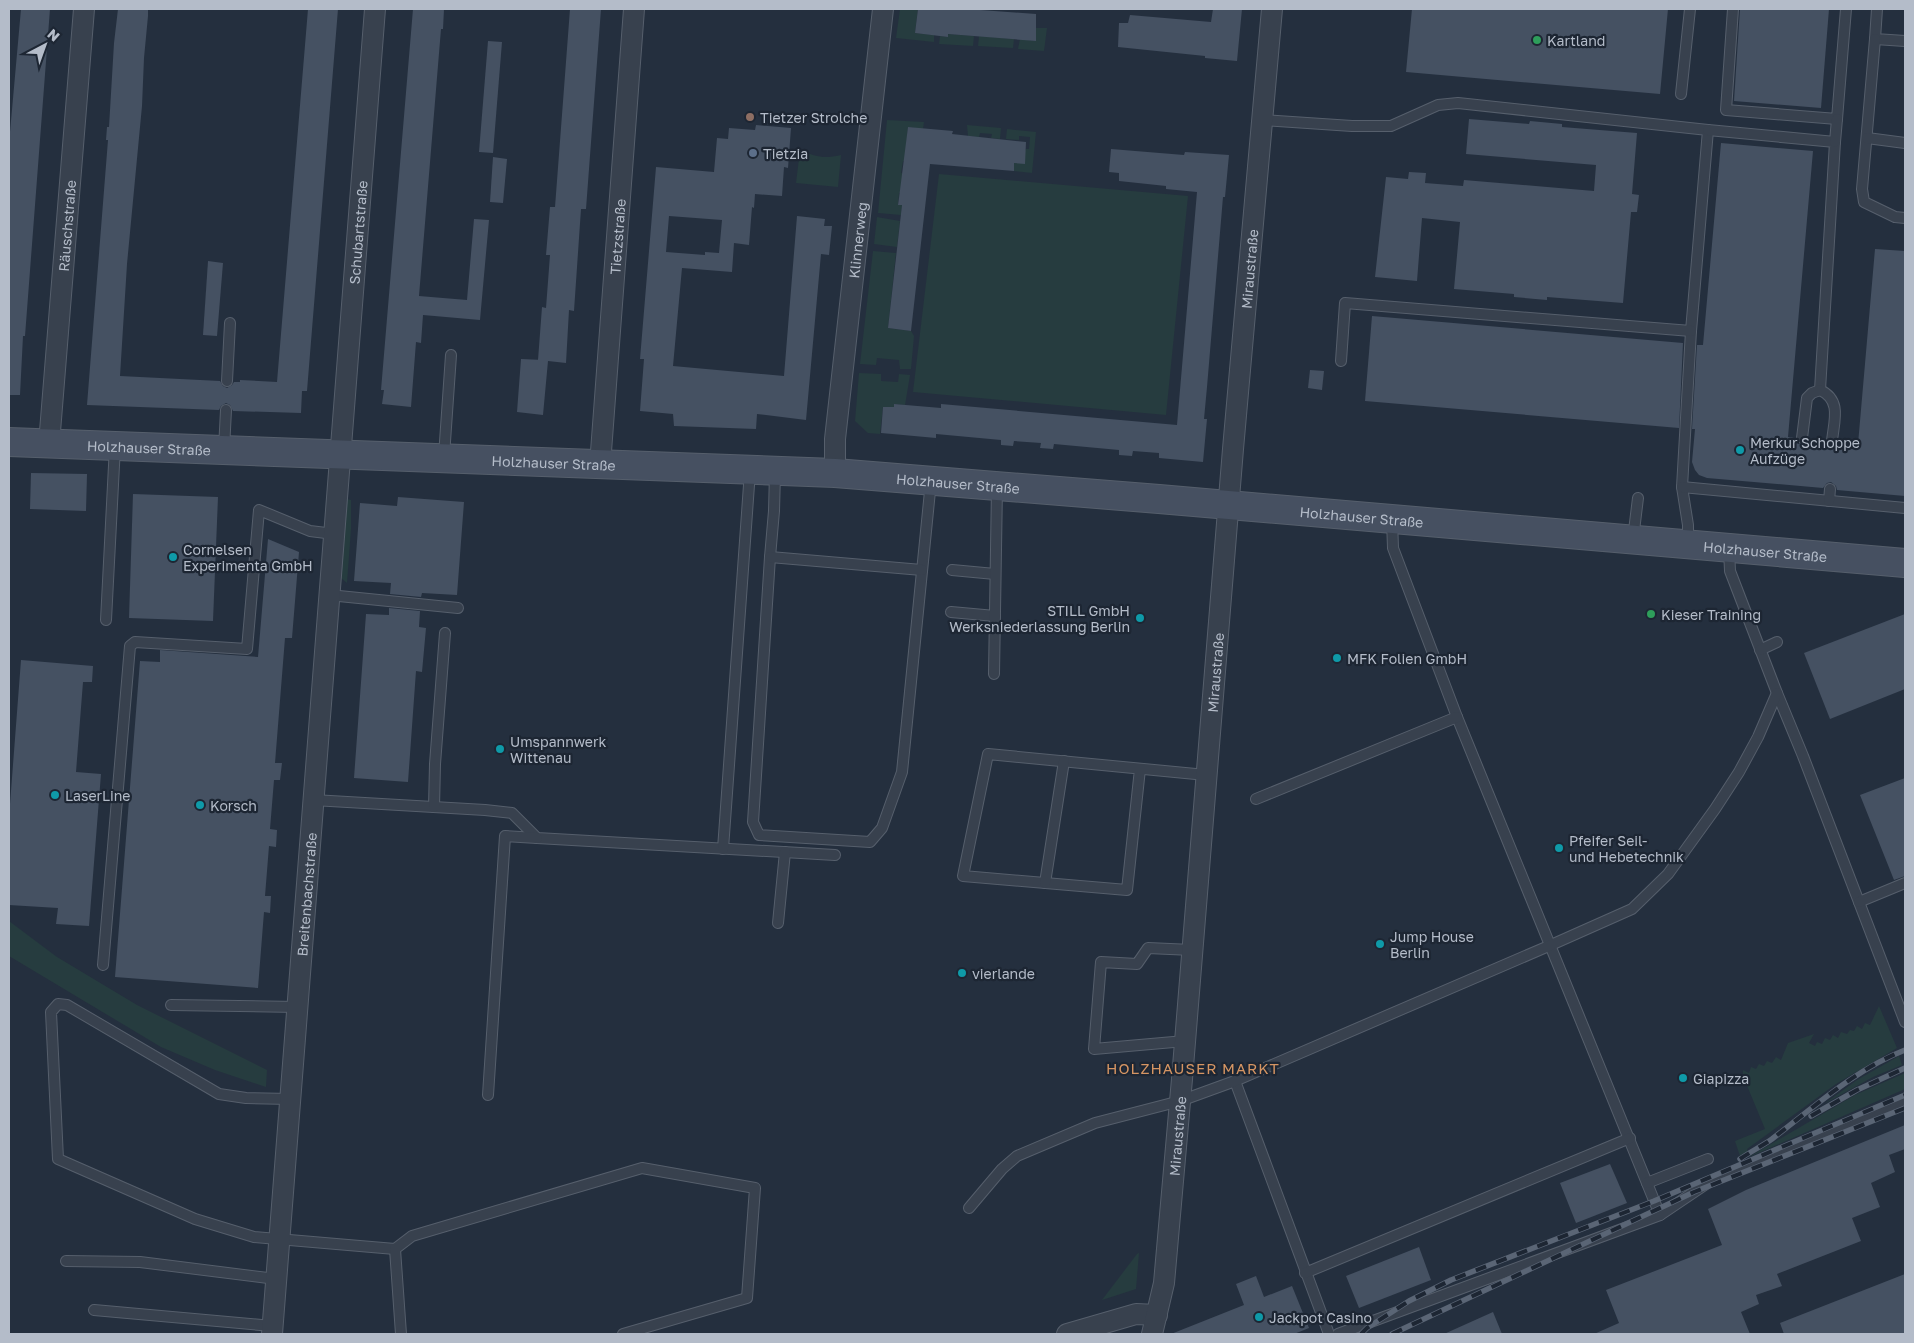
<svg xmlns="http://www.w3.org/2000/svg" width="1914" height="1343" viewBox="0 0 1914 1343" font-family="'Golos Text',sans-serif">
  <rect width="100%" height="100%" fill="#242f3e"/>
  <g fill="#263c3f">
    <polygon points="900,9 918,9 915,33 934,35 934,42 896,38"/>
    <polygon points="1036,28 1047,28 1044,51 1018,49 1020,39 1035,41"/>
    <polygon points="948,34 974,36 973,46 939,44 940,36 948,37"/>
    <polygon points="979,36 1014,39 1013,48 978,46"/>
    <polygon points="887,120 924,122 923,129 908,127 905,161 903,161 901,173 906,174 904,193 899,193 898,204 902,205 901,215 878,213"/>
    <polygon points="967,125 1001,128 1000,139 991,138 992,134 980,133 979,137 968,136"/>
    <polygon points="1007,129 1036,132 1032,173 1014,171 1014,163 1026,149 1029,149 1030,137 1019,136 1019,140 1006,139"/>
    <path d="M800,150C817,157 823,159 841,155L838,187L796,183Z"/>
    <polygon points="939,174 1188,196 1166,415 913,392"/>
    <polygon points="877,217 900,221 897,247 874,244"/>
    <polygon points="873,251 896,253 888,328 911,331 914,336 911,369 900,369 899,360 877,358 876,365 860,364"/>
    <polygon points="859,373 881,374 881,381 898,382 899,374 910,375 905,405 895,404 894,407 883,407 880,434 868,433 855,421"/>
    <polygon points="347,499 351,500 351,529 347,583 341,578"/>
    <polygon points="9,921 57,957 137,1005 267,1070 266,1087 215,1070 161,1047 9,956"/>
    <polygon points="1879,1006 1897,1048 1836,1084 1747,1149 1748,1152 1740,1156 1735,1141 1765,1129 1743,1076 1743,1070 1749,1073 1751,1067 1756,1069 1759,1064 1764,1066 1767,1061 1772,1063 1776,1057 1781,1060 1788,1043 1814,1034 1809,1043 1815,1046 1817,1042 1822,1044 1825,1038 1830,1040 1833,1035 1838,1038 1841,1032 1847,1034 1850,1030 1854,1031 1857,1026 1862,1029 1865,1023 1870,1025"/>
    <polygon points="1899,1056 1902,1065 1873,1077 1824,1104 1857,1080"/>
    <polygon points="1905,1073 1905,1089 1747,1158 1855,1095"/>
    <polygon points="1139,1253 1136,1289 1102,1300 1137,1254"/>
  </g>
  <g fill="#455162" fill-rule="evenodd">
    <polygon points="21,9 50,9 25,336 23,336 20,395 9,395 9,143"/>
    <polygon points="118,9 148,9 148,16 144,58 142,106 127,264 120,376 220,381 223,386 227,388 232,385 234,382 240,382 240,380 277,382 308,9 338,9 307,391 302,391 301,413 233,411 230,405 226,403 221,406 219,410 87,405 108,140 106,140 107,127 109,127 114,43"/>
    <polygon points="413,9 444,9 443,29 441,29 419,296 467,300 474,219 489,220 480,320 423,315 421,343 416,342 411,407 382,404 384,390 381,390"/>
    <polygon points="570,9 601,9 586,209 581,209 574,311 569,310 566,363 548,361 543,415 517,412 521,359 543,360 538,360 542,307 546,308 550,255 546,255 550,207 555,207"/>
    <polygon points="918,9 967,9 1036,14 1036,41 948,34 948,37 915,33"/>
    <polygon points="1213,9 1242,9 1237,61 1205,58 1205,56 1118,47 1119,23 1128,23 1130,15 1211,22"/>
    <polygon points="1412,9 1668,9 1660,94 1406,72"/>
    <polygon points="1740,9 1829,9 1821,108 1734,101"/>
    <polygon points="488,41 502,42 493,153 479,152"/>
    <polygon points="1469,119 1529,124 1530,121 1562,124 1562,127 1637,133 1632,194 1639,195 1637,212 1631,212 1623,303 1547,297 1547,300 1514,297 1514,294 1454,289 1460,222 1422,218 1417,281 1375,277 1386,177 1408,179 1409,172 1426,173 1425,183 1463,186 1464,180 1594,191 1596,165 1466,154"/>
    <path d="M756,125L791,128L788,168L784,167L782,196L755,194L754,208L752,207L749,245L734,243L732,272L682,268L673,366L784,376L797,216L825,219L824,226H832L829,255L821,254L806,420L757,414L756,429L674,426L673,414L640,411L644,359H640L656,167L714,172L717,138L728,139L729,128L755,130ZM669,216L722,220L719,253L705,252V255L666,252Z"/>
    <polygon points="908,127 953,131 952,134 1026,142 1025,164 1014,163 1014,171 930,164 911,331 888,328 902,205 898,205 899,198"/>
    <polygon points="1721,143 1813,151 1788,437 1795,438 1798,444 1805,444 1809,439 1825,441 1827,446 1832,448 1837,446 1839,442 1858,444 1875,249 1905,251 1905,496 1837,490 1836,486 1831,482 1827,483 1823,488 1707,478 1699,475 1695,470 1692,462 1695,429 1692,429 1697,345 1703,345"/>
    <polygon points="1111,149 1184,155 1185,152 1229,155 1225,197 1223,197 1207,387 1204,419 1207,419 1203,462 1159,458 1159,453 1133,451 1132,456 1119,455 1119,450 1054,444 1053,449 1040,448 1041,443 1014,441 1013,446 1001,445 1001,440 936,434 936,438 881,433 883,407 894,407 894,404 941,408 941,404 1177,425 1197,192 1166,189 1166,186 1119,181 1119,173 1109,172"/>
    <polygon points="493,157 507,159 503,203 490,202"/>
    <polygon points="208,261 223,263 217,336 203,335"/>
    <polygon points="1372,316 1683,343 1679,428 1365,401"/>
    <polygon points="1310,370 1324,371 1322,390 1308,388"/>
    <polygon points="31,473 87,474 86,511 30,509"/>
    <polygon points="133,494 218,497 213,621 129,618"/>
    <polygon points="398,497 464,502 457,595 422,593 421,597 390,594 391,583 354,581 360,503 397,506"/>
    <polygon points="268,539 299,552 292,638 285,638 275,763 282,763 280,780 274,780 270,829 277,830 276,847 269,846 265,896 271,896 270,913 264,912 258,988 115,977 140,661 160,662 160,650 258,657"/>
    <polygon points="389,608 420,611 419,627 426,628 422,672 416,671 408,782 354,778 366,614 389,615"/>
    <polygon points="1905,614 1905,689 1830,719 1804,653"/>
    <polygon points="21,660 93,666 92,682 83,682 76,772 101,774 89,926 56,924 58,908 9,905 9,817"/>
    <polygon points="1905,778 1905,876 1894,880 1860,795"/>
    <polygon points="1905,1125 1905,1149 1889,1155 1895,1172 1871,1183 1880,1207 1852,1218 1861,1241 1777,1274 1782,1286 1756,1295 1759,1304 1741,1312 1750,1334 1594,1334 1619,1323 1606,1290 1722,1245 1708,1209 1746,1190"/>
    <polygon points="1610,1164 1627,1203 1576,1223 1560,1183"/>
    <polygon points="1419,1247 1431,1280 1359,1308 1346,1276"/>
    <polygon points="1905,1274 1905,1334 1784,1334 1780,1323"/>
    <polygon points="1256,1276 1264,1297 1292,1286 1309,1328 1294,1334 1171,1334 1244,1305 1236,1284"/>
    <polygon points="1493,1312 1502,1334 1444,1334"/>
  </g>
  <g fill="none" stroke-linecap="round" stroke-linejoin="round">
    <defs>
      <g id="service">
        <polyline points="1733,9 1726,110 1837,119 1846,9"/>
        <polyline points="1877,9 1875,39 1905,41"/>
        <polyline points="1875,39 1862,189 1864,202 1895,217 1905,218"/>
        <polyline points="1681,94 1690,9"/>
        <polyline points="1263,120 1352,126 1391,126 1438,105 1458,103 1708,130 1691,331 1682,487 1688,525 1688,544"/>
        <polyline points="1708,130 1835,142 1820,390"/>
        <polyline points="1867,138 1905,143"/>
        <polyline points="1835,142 1837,119"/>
        <polyline points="1341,361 1345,303 1691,331"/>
        <polyline points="227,381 230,323"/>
        <path d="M1802,438L1807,398L1812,393L1820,390C1842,400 1834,421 1832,441"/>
        <polyline points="224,449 226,410"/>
        <polyline points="444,456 451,355"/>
        <polyline points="775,473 774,511 770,557 753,822 759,835 870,842 882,828 902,772 931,481"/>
        <polyline points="1682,487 1905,508"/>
        <polyline points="1829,501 1830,489"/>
        <polyline points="1392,520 1393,548 1457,717 1660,1215"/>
        <polyline points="1633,539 1638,498"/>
        <polyline points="1729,549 1730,571 1777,693 1803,756 1905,1022"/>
        <polyline points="770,557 922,570"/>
        <polyline points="952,570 995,574"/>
        <polyline points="329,595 458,608"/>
        <polyline points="951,612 995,616"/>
        <polyline points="106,620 115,446"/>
        <polyline points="1760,650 1777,642"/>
        <polyline points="994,674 997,487"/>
        <polyline points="1140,769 1127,890 963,876 988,754 1206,775"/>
        <polyline points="1256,799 1457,717"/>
        <polyline points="313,800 485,810 512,813 537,838 835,855"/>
        <polyline points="434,807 435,764 445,633"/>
        <polyline points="723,849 750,471"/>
        <polyline points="1045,883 1064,761"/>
        <polyline points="1859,902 1905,883"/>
        <polyline points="778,923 785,852"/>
        <polyline points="103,965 130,646 135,642 247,649 259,510 310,531 334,534"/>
        <polyline points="171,1005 297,1007"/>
        <polyline points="1185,1041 1094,1049 1101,962 1137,964 1148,948 1192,950"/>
        <polyline points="1235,1081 1329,1334"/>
        <polyline points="488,1095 505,836 537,838"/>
        <polyline points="290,1099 246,1098 219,1094 67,1005 58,1004 51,1012 58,1159 195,1219 254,1237 395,1249"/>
        <polyline points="1647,1183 1708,1159"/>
        <polyline points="969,1208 1002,1169 1017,1156 1095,1123 1180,1101 1235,1081 1551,945 1632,909 1668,874 1715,809 1739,772 1758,737 1777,693"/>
        <polyline points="66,1261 140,1262 276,1279"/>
        <polyline points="1305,1273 1630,1138"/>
        <polyline points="94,1310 272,1326"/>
        <polyline points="401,1334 395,1249 412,1236 642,1168 755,1188 747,1298 623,1334"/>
        <polyline points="1338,1334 1660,1215 1709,1182 1905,1101"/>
      </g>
      <g id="minor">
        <path id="s1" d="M49,444L84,9"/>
        <path id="s2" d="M600,465L634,9"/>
        <path id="s3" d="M835,473V439L883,9"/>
        <path id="s4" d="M272,1334L375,9"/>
        <polyline points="1067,1334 1136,1314 1157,1315"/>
        <path id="s5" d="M1152,1334L1164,1283L1182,1079L1233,449L1272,9"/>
      </g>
      <g id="secondary">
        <path id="s6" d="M9,442L835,473L1159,499L1905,563"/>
      </g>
    </defs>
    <use href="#service" stroke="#565f6c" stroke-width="12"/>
    <use href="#minor" stroke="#565f6c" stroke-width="22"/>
    <use href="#secondary" stroke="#565f6c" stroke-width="30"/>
    <use href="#service" stroke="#38414e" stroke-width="10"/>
    <use href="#minor" stroke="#38414e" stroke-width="20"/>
    <use href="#secondary" stroke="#465061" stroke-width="28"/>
    <defs>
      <g id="rail">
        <polyline points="1811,1116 1857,1090 1905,1068"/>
        <path d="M1740,1159C1750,1152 1762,1146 1772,1139C1814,1107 1856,1069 1905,1050"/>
        <polyline points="1361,1334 1367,1328 1409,1301 1451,1280 1654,1201 1905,1095"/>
        <polyline points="1392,1334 1694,1192 1905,1108"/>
      </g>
    </defs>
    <use href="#rail" stroke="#5a6575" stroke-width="5.5"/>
    <use href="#rail" stroke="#1d2633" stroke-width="4" stroke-dasharray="11" stroke-linecap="butt"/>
  </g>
  <g fill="#2e9e5b" stroke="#1d2633" stroke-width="2">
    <circle cx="1537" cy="40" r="5"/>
    <circle cx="1651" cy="614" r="5"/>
  </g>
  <circle fill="#8d6e63" stroke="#1d2633" stroke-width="2" cx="750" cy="117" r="5"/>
  <circle fill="#5c6f8a" stroke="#1d2633" stroke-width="2" cx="753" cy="153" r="5"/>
  <g fill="#0f9aa8" stroke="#1d2633" stroke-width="2">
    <circle cx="1740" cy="450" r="5"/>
    <circle cx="173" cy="557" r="5"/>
    <circle cx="1140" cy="618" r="5"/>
    <circle cx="1337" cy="658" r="5"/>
    <circle cx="500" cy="749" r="5"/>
    <circle cx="55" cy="795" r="5"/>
    <circle cx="200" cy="805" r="5"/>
    <circle cx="1559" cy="848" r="5"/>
    <circle cx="1380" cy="944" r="5"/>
    <circle cx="962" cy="973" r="5"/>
    <circle cx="1683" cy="1078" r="5"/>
    <circle cx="1259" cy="1317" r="5"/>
  </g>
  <g text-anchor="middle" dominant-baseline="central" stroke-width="4.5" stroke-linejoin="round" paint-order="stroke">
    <g font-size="14" fill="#b4bcc9" stroke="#1d2633" text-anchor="start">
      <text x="1547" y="40">Kartland</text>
      <text x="760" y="117">Tietzer Strolche</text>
      <text x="763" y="153">Tietzia</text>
      <text x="1750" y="442">Merkur Schoppe<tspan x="1750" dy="16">Aufzüge</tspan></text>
      <text x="183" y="549">Cornelsen<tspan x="183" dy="16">Experimenta GmbH</tspan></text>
      <text x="1130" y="610" text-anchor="end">STILL GmbH<tspan x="1130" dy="16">Werksniederlassung Berlin</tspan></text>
      <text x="1661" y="614">Kieser Training</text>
      <text x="1347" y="658">MFK Folien GmbH</text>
      <text x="510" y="741">Umspannwerk<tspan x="510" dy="16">Wittenau</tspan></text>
      <text x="65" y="795">LaserLine</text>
      <text x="210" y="805">Korsch</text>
      <text x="1569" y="840">Pfeifer Seil-<tspan x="1569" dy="16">und Hebetechnik</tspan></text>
      <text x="1390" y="936">Jump House<tspan x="1390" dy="16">Berlin</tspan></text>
      <text x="972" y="973">vierlande</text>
      <text x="1693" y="1078">Giapizza</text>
      <text x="1269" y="1317">Jackpot Casino</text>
    </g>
    <g font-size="14" fill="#b4bcc9" stroke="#1d2633">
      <text stroke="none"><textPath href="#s1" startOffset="219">Räuschstraße</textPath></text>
      <text stroke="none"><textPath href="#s4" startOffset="1105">Schubartstraße</textPath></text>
      <text stroke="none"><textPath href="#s2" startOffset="229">Tietzstraße</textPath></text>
      <text stroke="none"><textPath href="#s3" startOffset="234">Klinnerweg</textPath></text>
      <text stroke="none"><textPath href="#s5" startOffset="1070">Miraustraße</textPath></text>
      <text stroke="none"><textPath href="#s6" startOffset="140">Holzhauser Straße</textPath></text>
      <text stroke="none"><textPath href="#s6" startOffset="545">Holzhauser Straße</textPath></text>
      <text stroke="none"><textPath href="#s6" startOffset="950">Holzhauser Straße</textPath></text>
      <text stroke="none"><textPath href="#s6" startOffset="1355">Holzhauser Straße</textPath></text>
      <text stroke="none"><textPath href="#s6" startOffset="1760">Holzhauser Straße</textPath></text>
      <text stroke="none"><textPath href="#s5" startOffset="665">Miraustraße</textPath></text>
      <text stroke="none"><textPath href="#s4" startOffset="441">Breitenbachstraße</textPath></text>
      <text stroke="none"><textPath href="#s5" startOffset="200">Miraustraße</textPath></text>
    </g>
    <g font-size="15" letter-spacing="1" fill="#d59563" stroke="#1d2633">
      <text x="1193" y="1068">HOLZHAUSER MARKT</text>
    </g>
  </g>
  <rect width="1914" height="1343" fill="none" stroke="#b4bcc9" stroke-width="20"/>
  <g transform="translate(45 45) rotate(41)" stroke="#1d2633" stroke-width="4" paint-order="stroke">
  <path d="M0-4L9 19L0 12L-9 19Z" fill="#b4bcc9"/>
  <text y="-8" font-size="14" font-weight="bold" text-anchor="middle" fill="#b4bcc9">N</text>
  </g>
</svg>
